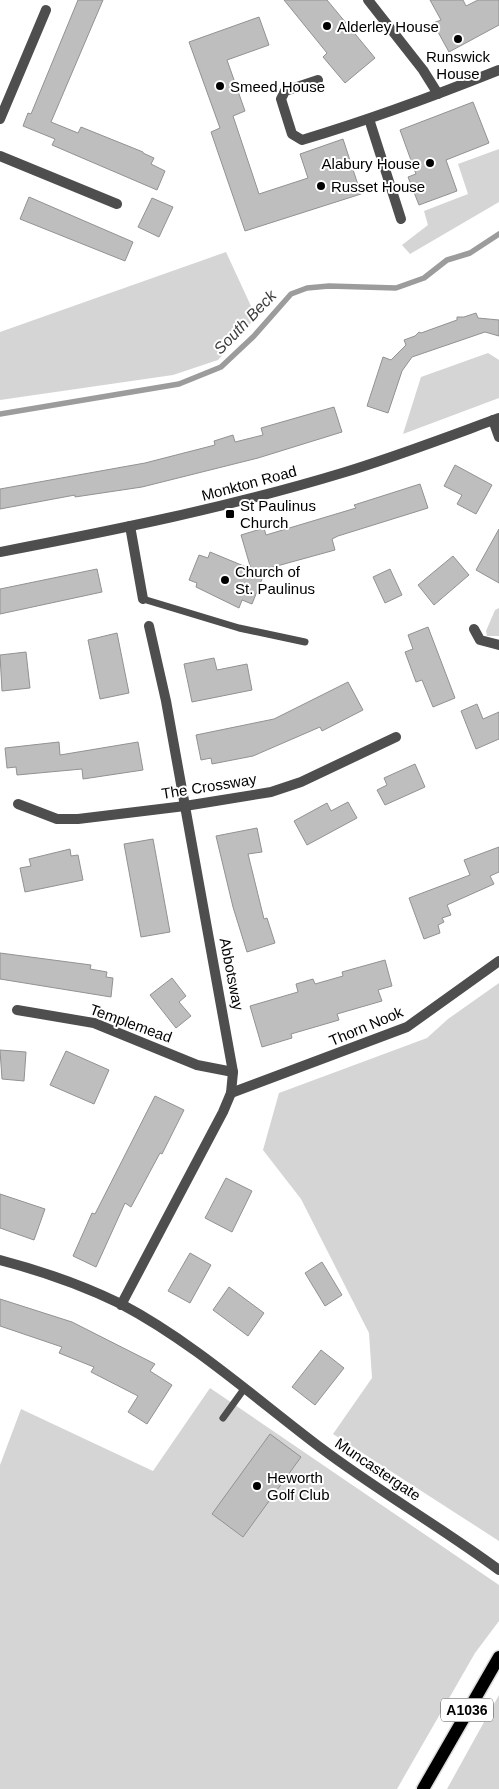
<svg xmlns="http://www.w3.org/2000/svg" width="499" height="1789" viewBox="0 0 499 1789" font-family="Arial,sans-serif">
  <rect width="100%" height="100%" fill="#fff"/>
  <g fill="#d5d5d5">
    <polygon points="499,149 499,202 410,254 402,245 428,225 424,211 468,194 458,164"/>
    <polygon points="226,252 256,317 218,360 173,375 0,400 0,332"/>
    <polygon points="488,353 499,360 499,398 403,434 421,377"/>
    <polygon points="499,608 499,636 487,636 486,631 495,610"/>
    <polygon points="499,983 499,1541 333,1434 372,1378 369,1333 301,1199 263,1150 279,1093 427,1038 448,1019"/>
    <polygon points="210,1388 499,1585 499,1621 475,1653 397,1789 0,1789 0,1465 21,1409 153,1471"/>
    <polygon points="499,1695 499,1789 447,1789"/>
  </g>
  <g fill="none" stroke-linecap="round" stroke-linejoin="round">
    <polyline stroke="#9c9c9c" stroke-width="5.5" points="0,414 179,384 221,367 254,336 291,294 307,288 329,286 396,288 424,278 447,260 470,253 499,234"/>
  </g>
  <g fill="#bebebe" stroke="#929292">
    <polygon points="78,0 103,0 51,122 78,133 81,127 143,152 143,153 154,158 151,164 165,171 157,190 52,145 55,139 23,126 28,113 31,114"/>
    <polygon points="284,0 327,0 375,58 345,83 323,57 327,53"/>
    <polygon points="430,0 463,0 466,6 478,0 499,0 499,25 449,52 433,23 441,20"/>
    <polygon points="259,17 269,45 227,60 245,111 233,116 259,194 308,178 300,154 343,139 361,194 245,231 211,132 220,128 189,42"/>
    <polygon points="473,102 489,143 446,160 457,191 419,205 408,177 416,174 400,130"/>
    <polygon points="29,197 133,242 125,261 20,219"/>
    <polygon points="152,198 173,207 159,237 138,227"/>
    <polygon points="476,313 478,318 499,320 499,336 485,332 412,357 402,371 388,413 367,406 383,357 391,360 406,345 404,340 415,336 419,332 421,333 457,320 457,317 464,317"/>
    <polygon points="334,407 342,432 258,458 142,487 75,497 75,495 0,509 0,489 145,463 215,445 214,441 233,435 235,442 263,435 261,428"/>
    <polygon points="455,465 492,485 476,514 457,504 462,495 444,486"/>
    <polygon points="420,484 428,508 338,536 332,539 335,550 266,569 252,604 242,600 239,608 196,587 197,583 189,580 199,555 208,558 210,552 251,569 241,535 264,528 266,535 356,508 354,505"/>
    <polygon points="499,529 499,583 476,570"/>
    <polygon points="453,556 469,575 434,605 418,585"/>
    <polygon points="97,569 102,592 0,614 0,589"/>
    <polygon points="390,569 402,595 385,603 373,577"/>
    <polygon points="428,627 455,698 433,707 422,680 416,682 405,652 413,649 408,635"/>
    <polygon points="117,633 129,693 100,699 88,640"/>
    <polygon points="26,652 30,688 2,691 0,655"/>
    <polygon points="214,658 217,670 247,664 252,690 192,702 184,664"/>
    <polygon points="348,682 363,710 322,731 320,727 253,756 212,764 211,758 201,760 196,735 274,719"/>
    <polygon points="477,704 483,719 499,712 499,739 476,749 461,711"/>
    <polygon points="59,742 60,755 138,742 143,770 83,779 82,769 17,775 16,767 7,768 5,748"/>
    <polygon points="415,764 425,787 385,805 377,790 387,785 384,778"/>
    <polygon points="348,802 357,818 307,845 294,821 327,803 331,811"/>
    <polygon points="257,828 262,852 248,854 264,919 267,918 275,943 247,952 233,907 216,836"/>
    <polygon points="153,839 170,932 141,937 124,844"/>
    <polygon points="499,847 499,872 490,876 494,884 447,905 451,915 442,918 444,922 438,925 440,933 424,939 409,898 470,875 464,860"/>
    <polygon points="70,849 71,856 78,855 83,880 25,892 20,868 31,866 29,859"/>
    <polygon points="0,953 91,965 90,969 107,972 106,977 113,978 111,997 0,979"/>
    <polygon points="385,960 392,986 378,990 382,1001 337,1014 339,1020 291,1034 292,1038 262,1047 250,1006 298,992 296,984 313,979 315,984 343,976 342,972"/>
    <polygon points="172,978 186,996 179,1002 191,1016 176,1028 150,995"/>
    <polygon points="0,1050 26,1052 24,1081 2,1079"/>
    <polygon points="66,1051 109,1070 94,1104 50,1085"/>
    <polygon points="155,1096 184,1110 162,1154 160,1153 131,1207 125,1203 96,1267 73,1256 92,1213 95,1214"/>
    <polygon points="226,1178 252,1191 232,1232 205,1218"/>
    <polygon points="0,1194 45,1209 34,1240 0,1228"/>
    <polygon points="190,1253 211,1265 190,1303 168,1291"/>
    <polygon points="322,1262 342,1295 325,1306 305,1273"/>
    <polygon points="229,1287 264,1313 248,1336 213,1310"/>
    <polygon points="0,1299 72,1322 155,1364 150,1371 172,1385 147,1424 128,1412 138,1396 91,1372 94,1367 59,1353 62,1347 0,1326"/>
    <polygon points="321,1350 344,1368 315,1405 292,1387"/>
    <polygon points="270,1434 301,1457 243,1537 212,1514"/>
  </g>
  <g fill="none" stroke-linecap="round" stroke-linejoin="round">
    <defs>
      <polyline id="primary" points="423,1789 499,1657"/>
    </defs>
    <use href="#primary" stroke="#dbdbdb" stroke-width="15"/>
    <g stroke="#4e4e4e" stroke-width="7">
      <polyline points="143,599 239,628 305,642"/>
      <polyline points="223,1418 244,1389"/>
    </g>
    <g stroke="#4e4e4e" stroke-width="10">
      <polyline points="368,0 423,70 438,94"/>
      <path d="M318,80L285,91L281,99L292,134L302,140C369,120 434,96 499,70"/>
      <polyline points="0,119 46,10"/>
      <polyline points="369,119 401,219"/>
      <polyline points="0,156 117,204"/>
      <polyline points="493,420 499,437"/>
      <polyline points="130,526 143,599"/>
      <path d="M0,552C115,530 230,507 342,473C395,457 447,437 499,418"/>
      <polyline points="474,629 480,640 499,645"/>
      <polyline points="18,804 57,819 78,819 185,806 271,792 301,782 396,737"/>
      <polyline points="17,1010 94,1023 197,1065 233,1072"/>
      <polyline points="231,1093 407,1027 499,961"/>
      <path d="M0,1260C42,1271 82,1285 121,1304C193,1342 256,1399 321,1448C378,1491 441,1527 499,1570"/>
      <polyline points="121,1305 223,1112 231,1093 233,1072 166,701 149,626"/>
    </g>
    <use href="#primary" stroke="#000" stroke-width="12"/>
  </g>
  <g fill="#000" stroke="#fff" stroke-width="2">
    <circle cx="327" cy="26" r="5"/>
    <circle cx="458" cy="39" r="5"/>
    <circle cx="220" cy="86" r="5"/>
    <circle cx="430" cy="163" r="5"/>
    <circle cx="321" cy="186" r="5"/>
    <rect x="225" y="509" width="10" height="10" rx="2.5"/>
    <circle cx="225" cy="580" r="5"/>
    <circle cx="257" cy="1486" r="5"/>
  </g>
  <g text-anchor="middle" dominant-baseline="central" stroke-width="4" stroke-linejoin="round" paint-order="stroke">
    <rect fill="#fff" stroke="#4c4c4c" stroke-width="1" x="441" y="1698.5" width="52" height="23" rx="4"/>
    <g font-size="14" font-weight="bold" fill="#000">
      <text x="467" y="1710">A1036</text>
    </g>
    <g font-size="15" fill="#000" stroke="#fff" text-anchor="start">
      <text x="337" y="26">Alderley House</text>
      <text x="458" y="56" text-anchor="middle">Runswick<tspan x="458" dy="17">House</tspan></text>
      <text x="230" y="86">Smeed House</text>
      <text x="420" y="163" text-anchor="end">Alabury House</text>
      <text x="331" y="186">Russet House</text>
      <text x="240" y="505">St Paulinus<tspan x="240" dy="17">Church</tspan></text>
      <text x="235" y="571">Church of<tspan x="235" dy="17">St. Paulinus</tspan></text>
      <text x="267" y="1477">Heworth<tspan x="267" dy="17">Golf Club</tspan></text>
    </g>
    <g font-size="15" fill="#000" stroke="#fff">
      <text transform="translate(249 483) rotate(-15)">Monkton Road</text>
      <text transform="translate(209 786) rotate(-9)">The Crossway</text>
      <text transform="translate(232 974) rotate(79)">Abbotsway</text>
      <text transform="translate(131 1023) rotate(20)">Templemead</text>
      <text transform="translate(366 1026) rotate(-23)">Thorn Nook</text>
      <text transform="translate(378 1469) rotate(34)">Muncastergate</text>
    </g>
    <g font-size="16" font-style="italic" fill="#3d3d3d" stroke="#fff">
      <text transform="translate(245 322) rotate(-46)">South Beck</text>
    </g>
  </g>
</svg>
